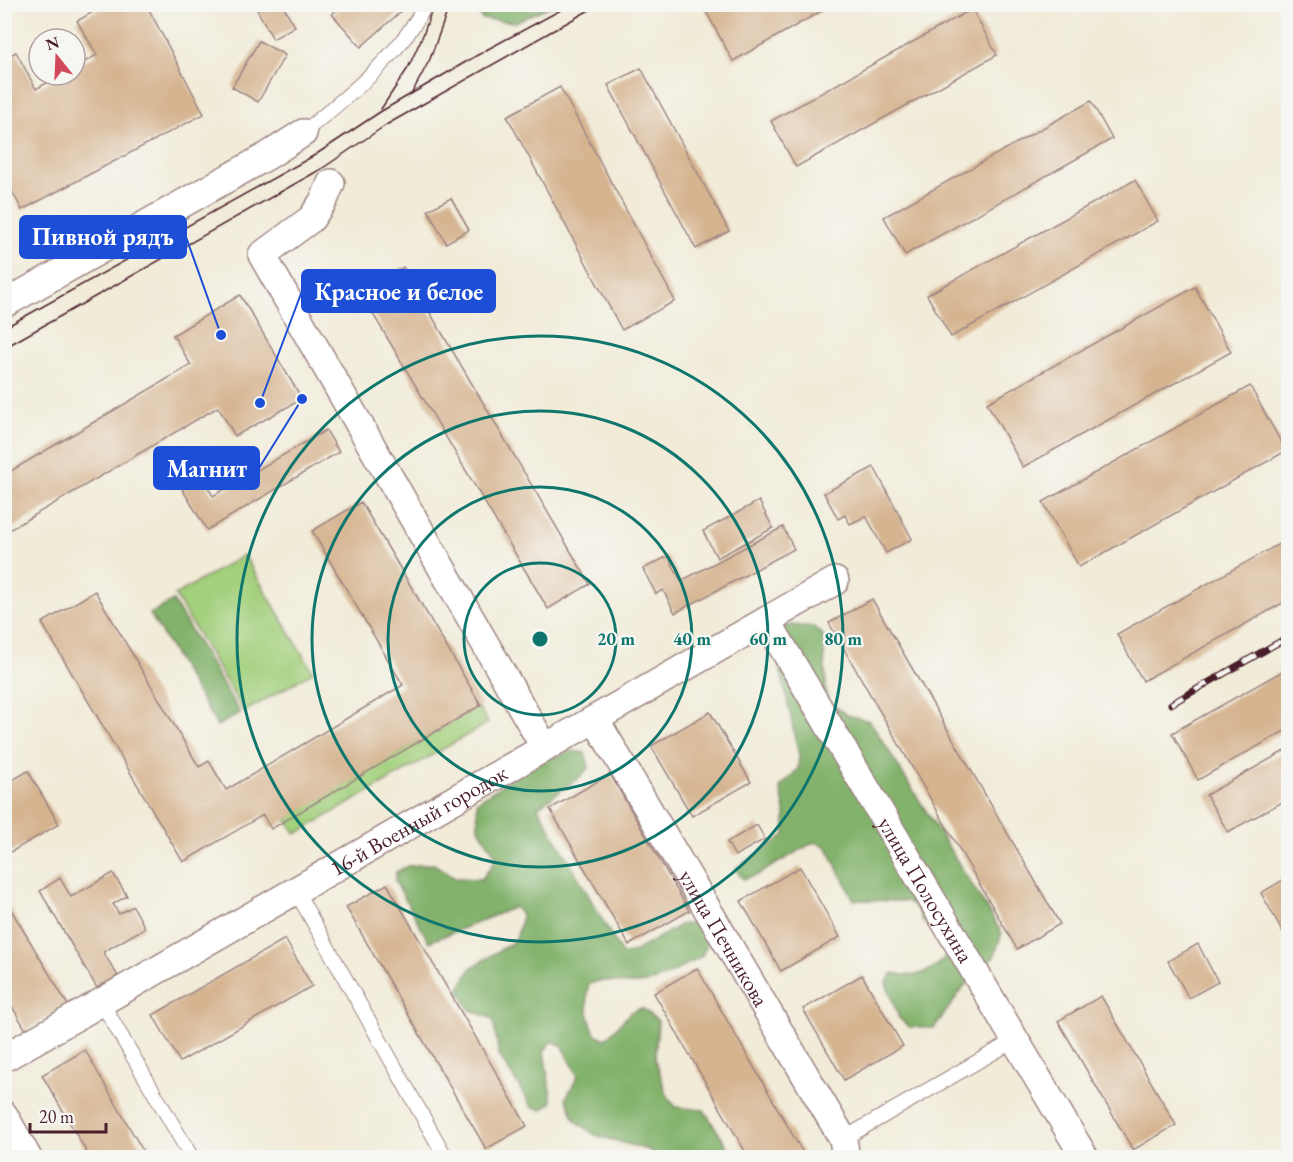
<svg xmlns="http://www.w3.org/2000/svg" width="1293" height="1162" viewBox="0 0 1293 1162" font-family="'EB Garamond',serif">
  <rect width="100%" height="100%" fill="#f6f6f2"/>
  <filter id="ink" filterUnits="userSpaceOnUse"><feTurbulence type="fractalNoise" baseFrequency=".0167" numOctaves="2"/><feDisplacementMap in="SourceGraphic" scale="12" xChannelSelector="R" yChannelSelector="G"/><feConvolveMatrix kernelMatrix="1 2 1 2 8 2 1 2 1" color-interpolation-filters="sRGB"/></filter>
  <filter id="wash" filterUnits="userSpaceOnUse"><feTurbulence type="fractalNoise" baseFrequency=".008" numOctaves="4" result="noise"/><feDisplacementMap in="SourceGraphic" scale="24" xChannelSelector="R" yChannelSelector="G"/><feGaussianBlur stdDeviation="1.35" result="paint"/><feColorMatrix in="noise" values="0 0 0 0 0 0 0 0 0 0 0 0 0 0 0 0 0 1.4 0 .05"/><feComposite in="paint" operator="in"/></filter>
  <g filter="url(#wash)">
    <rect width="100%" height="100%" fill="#f1ebd8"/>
    <g fill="#a3d07d" stroke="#767854" stroke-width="1.5">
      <polygon points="244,555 313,672 244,712 175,595"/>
      <polygon points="478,707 488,723 296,834 286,819"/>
    </g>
    <g fill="#82b26c" stroke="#66684c" stroke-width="1.5">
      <polygon points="472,5 553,5 515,22 482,19"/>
      <polygon points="173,601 240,713 217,726 150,614"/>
      <path d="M790,625L814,627L823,635L827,700L847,715L870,721L1002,933L994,957L974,973L934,1028L909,1027L899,1018L886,983L893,973C918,980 942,970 951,945L922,921L917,909L906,901L854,900L826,846L814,842L757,875L743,879L735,869L785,835V811L780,788L798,769L799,755L774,640L778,629Z"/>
      <path d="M573,751L585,753L589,767L580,777L538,807L622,954L632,953L682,924H696L707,944L702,956C681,967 660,983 636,984C618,985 607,976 589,984C584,1001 588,1018 595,1034L606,1039L631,1012L642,1008L658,1021L655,1059L668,1098L676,1107L704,1110L734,1157H649L652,1151L595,1135L575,1120L566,1098L578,1076L562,1045L551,1041L544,1052L552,1102L542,1110L531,1106L499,1055L493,1019L470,1010L459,989L471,968L516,940L522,916L515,907L429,942L395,881L396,872L408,866L434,864L455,878L482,879L497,858L478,827L477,802L534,763Z"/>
    </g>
    <g id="blocks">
      <g fill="#d6b490">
        <polygon points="107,4 146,4 204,114 22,210 4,176 4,58 16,52 36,89 61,75 75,75 75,67 97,55 77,21"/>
        <polygon points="254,4 282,4 295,26 273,39"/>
        <polygon points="343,4 409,4 361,47 332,14"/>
        <polygon points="702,4 834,4 733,61"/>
        <polygon points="972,9 997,55 796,167 771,121"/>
        <polygon points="259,41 285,55 258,102 232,87"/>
        <polygon points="641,68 729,231 696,249 608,85"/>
        <polygon points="560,87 675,301 622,330 507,116"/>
        <polygon points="1091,101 1112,139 905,255 884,217"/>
        <polygon points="1135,180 1158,221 951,337 927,295"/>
        <polygon points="451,198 469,230 446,243 428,210"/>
        <polygon points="403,267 590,584 548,609 360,292"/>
        <polygon points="1195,287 1231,352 1023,467 987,403"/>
        <polygon points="240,295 302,399 235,436 218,407 4,533 4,475 191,365 173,335"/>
        <polygon points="1250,386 1286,451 1079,567 1043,502"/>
        <polygon points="326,430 339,452 207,530 182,489 202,477 213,496"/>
        <polygon points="874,467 912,539 886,553 866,516 850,524 845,515 838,519 824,493"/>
        <polygon points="759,501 773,528 717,558 703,531"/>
        <polygon points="361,502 481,705 271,829 263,815 183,862 42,623 95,591 199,767 209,761 226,790 403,685 312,531"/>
        <polygon points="783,527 794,549 675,613 663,590 656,594 643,569 668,556 681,581"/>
        <polygon points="1288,539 1288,600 1143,681 1117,634"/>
        <polygon points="872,599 1060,924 1017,949 829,623"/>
        <polygon points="1288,668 1288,729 1198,780 1172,733"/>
        <polygon points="710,712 751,782 692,816 651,746"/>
        <polygon points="1288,749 1288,799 1228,832 1206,795"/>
        <polygon points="28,771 59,824 4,856 4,785"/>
        <polygon points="610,774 689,911 629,945 550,809"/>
        <polygon points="757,825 765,839 735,856 727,842"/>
        <polygon points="800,867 840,937 781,971 741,901"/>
        <polygon points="113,873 127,896 113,904 119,914 133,906 145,928 103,952 118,976 97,988 40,891 60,878 71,897"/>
        <polygon points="1288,877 1288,941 1261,893"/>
        <polygon points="387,884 527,1126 486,1149 346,907"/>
        <polygon points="4,898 68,1005 26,1030 4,993"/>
        <polygon points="285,939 312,986 180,1062 153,1015"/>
        <polygon points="1198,944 1218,982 1189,998 1168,961"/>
        <polygon points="697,968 806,1158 749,1158 654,993"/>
        <polygon points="862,975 903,1046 844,1080 803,1009"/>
        <polygon points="1101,996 1176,1125 1133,1150 1058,1021"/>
        <polygon points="85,1050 147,1158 90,1158 42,1075"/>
      </g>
    </g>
  </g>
  <g filter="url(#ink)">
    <use href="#blocks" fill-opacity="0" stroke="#9e8582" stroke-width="1.5"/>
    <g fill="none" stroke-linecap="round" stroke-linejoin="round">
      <defs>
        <g id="lane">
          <path d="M303,133C348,95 398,59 426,4"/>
          <polyline points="296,891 446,1158"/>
          <polyline points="102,1003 192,1158"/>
          <polyline points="843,1139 1015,1040"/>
        </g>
        <g id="street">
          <polyline points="331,183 324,200 311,219 262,255 545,748"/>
          <polyline points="4,304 269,155 303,133"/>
          <path id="s1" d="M767,621L1085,1158"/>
          <path id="s2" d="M595,719L843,1139L846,1158"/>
          <path id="s3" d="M4,1058L835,581"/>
          <polyline points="4,1115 28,1158"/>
        </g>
      </defs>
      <use href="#lane" stroke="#9e8582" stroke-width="16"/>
      <use href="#street" stroke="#9e8582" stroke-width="30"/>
      <use href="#lane" stroke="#fff" stroke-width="14"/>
      <use href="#street" stroke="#fff" stroke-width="27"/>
      <g stroke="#4a1f2b" stroke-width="1.5">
        <polyline points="412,93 430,59 450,4"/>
        <polyline points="381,109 408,68 423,35 434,4"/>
        <polyline points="4,328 315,155 380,112 488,49 572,4"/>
        <polyline points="4,348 323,168 386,125 600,4"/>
      </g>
      <defs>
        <polyline id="rail" points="1171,704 1288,637"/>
      </defs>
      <use href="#rail" stroke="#4a1f2b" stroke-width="7"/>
      <use href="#rail" stroke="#f6f6f2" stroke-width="4.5" stroke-dasharray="14" stroke-linecap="butt"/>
    </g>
  </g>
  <g fill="none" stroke="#0f766e" stroke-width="3">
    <circle cx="540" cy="639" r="76"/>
    <circle cx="540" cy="639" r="152"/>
    <circle cx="540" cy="639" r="228"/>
    <circle cx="540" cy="639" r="303"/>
  </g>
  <g text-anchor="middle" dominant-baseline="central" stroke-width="4.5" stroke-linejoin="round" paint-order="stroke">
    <g font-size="22" fill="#4a1f2b" stroke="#f6f6f2">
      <text stroke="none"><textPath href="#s3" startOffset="478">16-й Военный городок</textPath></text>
      <text stroke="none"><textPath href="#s1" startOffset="312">улица Полосухина</textPath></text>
      <text stroke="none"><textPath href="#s2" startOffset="254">улица Печникова</textPath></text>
    </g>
  </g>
  <circle cx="540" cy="639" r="9" fill="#0f766e" stroke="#f6f6f2" stroke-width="3"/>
  <g font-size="18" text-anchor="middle" font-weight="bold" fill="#0f766e" stroke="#f6f6f2" stroke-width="4.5" stroke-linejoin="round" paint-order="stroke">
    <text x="616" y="645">20 m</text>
    <text x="692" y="645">40 m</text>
    <text x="768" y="645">60 m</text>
    <text x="843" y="645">80 m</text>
  </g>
  <path fill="none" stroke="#1d4ed8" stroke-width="2" d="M221 335L186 237M260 403L302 291M302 399L259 468"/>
  <g fill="#1d4ed8" stroke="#f6f6f2" stroke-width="2">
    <circle cx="221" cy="335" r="6"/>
    <circle cx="260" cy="403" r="6"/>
    <circle cx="302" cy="399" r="6"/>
  </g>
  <g fill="#1d4ed8" stroke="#1d4ed8" stroke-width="2">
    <rect x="20" y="216" width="166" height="42" rx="6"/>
    <rect x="302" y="270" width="193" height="42" rx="6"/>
    <rect x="154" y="447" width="105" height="42" rx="6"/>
  </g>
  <g font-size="24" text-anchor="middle" font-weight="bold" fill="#fff">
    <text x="103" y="245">Пивной рядъ</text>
    <text x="399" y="300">Красное и белое</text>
    <text x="207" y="477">Магнит</text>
  </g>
  <rect width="1293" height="1162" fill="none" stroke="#f6f6f2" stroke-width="24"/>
  <g transform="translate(57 57) rotate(342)"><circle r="28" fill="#f6f6f2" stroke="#b1a0a2" stroke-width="1.5"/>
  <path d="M0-4.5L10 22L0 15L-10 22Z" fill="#d1495b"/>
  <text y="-9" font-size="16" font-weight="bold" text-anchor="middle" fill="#4a1f2b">N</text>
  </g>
  <path d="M30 1123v9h76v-9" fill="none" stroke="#4a1f2b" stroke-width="3"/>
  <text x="39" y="1123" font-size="18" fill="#4a1f2b" stroke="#f6f6f2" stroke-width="4.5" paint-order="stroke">20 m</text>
</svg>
